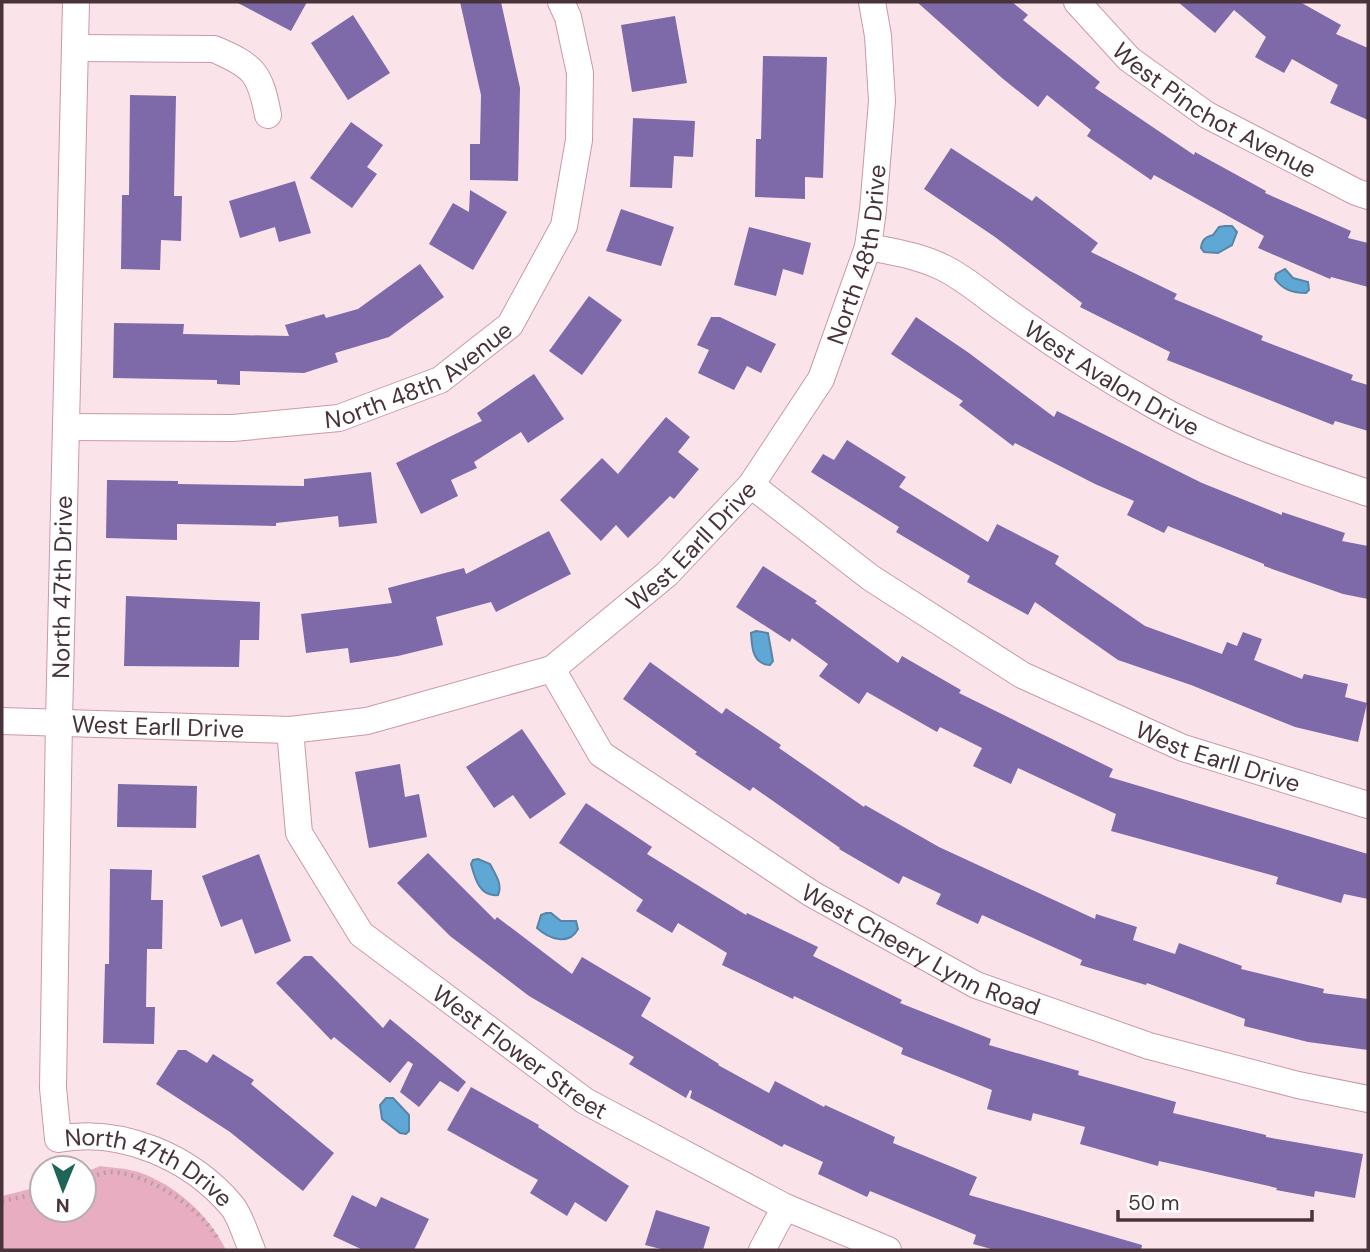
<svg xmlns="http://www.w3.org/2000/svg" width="1370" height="1252" viewBox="0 0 1370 1252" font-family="'DM Sans',sans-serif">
  <rect width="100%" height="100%" fill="#fae4ea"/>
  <path fill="#e8adc0" d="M100,1166C112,1168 126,1168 138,1172C176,1185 208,1214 226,1250H2V1196L42,1186V1210H84V1173Z"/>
  <g fill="#5fa7d4" stroke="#5884a6" stroke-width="2">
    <path d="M1225,226H1232L1237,232L1232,245L1218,253L1204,252L1201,248C1202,240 1205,237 1213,235L1219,227Z"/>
    <path d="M1285,269L1293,278L1308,282L1309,290L1306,293C1293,293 1283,290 1275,279L1276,274Z"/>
    <path d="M756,631L768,633L773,661L770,665C752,664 752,647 751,633Z"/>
    <path d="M478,859L490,864C495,874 503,884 498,895C480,897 475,879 471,864L473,860Z"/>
    <path d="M546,913H551L561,921H576L578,929C569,946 549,939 537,928L541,915Z"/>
    <polygon points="386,1098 393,1098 409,1115 409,1131 406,1134 400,1133 382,1119 380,1105"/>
  </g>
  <g fill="#7e69a9">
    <polygon points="236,2 307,2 291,31"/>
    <polygon points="460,2 501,2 520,88 518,181 470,180 470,144 480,144 481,95"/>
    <polygon points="917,2 1012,2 1028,15 1023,20 1100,82 1095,88 1194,155 1195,152 1266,191 1265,193 1351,231 1348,238 1368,243 1368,287 1331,277 1330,279 1258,248 1264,236 1154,175 1151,180 1087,136 1091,130 1047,95 1038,107 1002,78"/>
    <polygon points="1178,2 1300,2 1341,25 1336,34 1368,48 1368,120 1330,103 1338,85 1292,59 1284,73 1255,57 1266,37 1234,10 1215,33"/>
    <polygon points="353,15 390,73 348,100 311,43"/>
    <polygon points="675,16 687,83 632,92 621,25"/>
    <polygon points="763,56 827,57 823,178 805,177 805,199 755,197 756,139 761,139"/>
    <polygon points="130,95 176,96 174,196 182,196 181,241 161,240 160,270 121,269 122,195 129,195"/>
    <polygon points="633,118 695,121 693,157 674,156 672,188 630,187"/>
    <polygon points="351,122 383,145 367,167 377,174 352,208 310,178"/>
    <polygon points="951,148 1032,201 1036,196 1098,243 1091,252 1177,294 1174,299 1263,336 1261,340 1353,375 1351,380 1368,385 1368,431 1335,421 1333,425 1167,360 1170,352 1080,307 1082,303 995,237 924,189"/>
    <polygon points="295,181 311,233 279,242 275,227 240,238 229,201"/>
    <polygon points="470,190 507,212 473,270 429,244 453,203 469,212"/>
    <polygon points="621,209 674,227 661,266 606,251"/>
    <polygon points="749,227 811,243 803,275 783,269 776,296 734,285"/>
    <polygon points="420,264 444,297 389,337 335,353 338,362 304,373 240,371 240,385 217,384 217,380 113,378 114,323 184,324 183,334 289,336 285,325 324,314 326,318 358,309"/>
    <polygon points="589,296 622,320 582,375 549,351"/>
    <polygon points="711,317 720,317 776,344 761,373 747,366 734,390 698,373 709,350 697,345"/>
    <polygon points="916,317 969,353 1054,417 1057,411 1202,483 1282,515 1282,512 1345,533 1342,541 1368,546 1368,599 1343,594 1264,566 1264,564 1168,526 1164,533 1127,515 1134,501 1095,484 1015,443 1013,446 959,405 963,401 891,354"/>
    <polygon points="534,374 564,419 528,443 521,432 474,462 477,468 451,480 458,496 421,514 396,463 482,421 477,413"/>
    <polygon points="666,417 690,437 678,452 699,469 674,499 670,496 628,538 616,525 601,541 560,500 602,458 618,474"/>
    <polygon points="847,440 906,477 899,487 988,542 997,524 1059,556 1055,564 1145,626 1222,654 1227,642 1237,646 1243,632 1262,639 1254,660 1302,679 1304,674 1348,684 1345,697 1367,703 1358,742 1295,727 1191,685 1118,660 1035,602 1028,615 967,582 970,576 896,532 899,527 811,472 823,454 834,460"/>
    <polygon points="371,472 377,523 339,527 338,516 276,523 276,526 177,524 177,540 106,538 107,480 178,481 178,484 304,486 304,479"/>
    <polygon points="549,531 571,574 496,612 491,602 436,617 443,645 398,656 350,663 348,648 306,653 301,614 392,603 388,588 464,568 466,574"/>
    <polygon points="763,566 817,601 815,603 898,663 902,656 961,690 959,693 1113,769 1109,777 1368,854 1368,899 1344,894 1341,903 1276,884 1278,877 1111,831 1116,814 1018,768 1011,784 973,766 982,748 940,727 937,732 867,692 859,704 819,676 828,664 792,638 790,642 736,607"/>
    <polygon points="126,596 260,602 259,640 240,640 239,667 124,666"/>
    <polygon points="650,662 722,714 726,708 781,745 779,748 864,807 865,805 939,847 1095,919 1096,914 1137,927 1133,940 1175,954 1179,943 1242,966 1241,969 1324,989 1323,993 1368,999 1368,1050 1308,1042 1244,1026 1245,1019 1147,983 1146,985 1080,965 1082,960 982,915 978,924 936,904 941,894 903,876 899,884 839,849 840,848 753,787 750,791 695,754 697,752 623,699"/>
    <polygon points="522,729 566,794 530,819 513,795 494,808 466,767"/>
    <polygon points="400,764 405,797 419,794 427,837 369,848 355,772"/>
    <polygon points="118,784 197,786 196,828 117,827"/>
    <polygon points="586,803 652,847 647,854 746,915 747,913 818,947 813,956 902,1000 900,1003 991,1039 989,1045 1079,1071 1078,1075 1176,1102 1173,1113 1266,1135 1266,1137 1363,1154 1355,1198 1315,1191 1314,1197 1276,1190 1277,1188 1159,1161 1158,1166 1080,1144 1085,1127 1033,1113 1031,1121 987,1109 992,1090 901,1054 903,1048 794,996 793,999 722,965 727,953 678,923 672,933 636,911 643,900 559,843"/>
    <polygon points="428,853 495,920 497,917 572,974 582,957 651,998 641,1016 719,1064 718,1065 769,1093 775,1081 824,1107 825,1105 895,1137 893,1143 977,1177 969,1195 1142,1245 1141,1250 995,1250 973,1244 976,1235 870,1191 867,1197 818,1174 823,1162 784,1144 782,1147 690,1098 692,1091 690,1090 686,1098 629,1064 634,1057 529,996 450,936 397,883"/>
    <polygon points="259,854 291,941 255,954 242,919 221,927 202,876"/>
    <polygon points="110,869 152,870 151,900 163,900 162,949 147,949 146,1007 155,1007 154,1044 103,1043 105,964 109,964"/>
    <polygon points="304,956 312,956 383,1028 390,1019 466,1082 458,1092 440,1081 419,1107 400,1092 413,1064 408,1061 390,1083 334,1037 331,1040 276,983"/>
    <polygon points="178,1050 186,1050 207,1063 213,1054 254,1080 251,1084 334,1153 303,1191 230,1132 156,1084"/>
    <polygon points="471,1087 539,1125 538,1127 629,1186 606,1222 575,1202 567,1216 530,1193 538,1180 447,1130"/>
    <polygon points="352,1195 376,1207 381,1197 429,1219 414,1250 363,1250 333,1236"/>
    <polygon points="656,1210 710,1227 703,1250 665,1250 645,1245"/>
  </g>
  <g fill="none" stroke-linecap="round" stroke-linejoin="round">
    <defs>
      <g id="minor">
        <path id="s1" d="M76,2L59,721L53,1088L58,1139C121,1127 191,1157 232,1206C241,1217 246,1237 252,1250"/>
        <path id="s2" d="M1077,2L1129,59L1207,115L1356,192L1368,196"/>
        <path d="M75,48L214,49C254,66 260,73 268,115"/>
        <path id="s3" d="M868,247C894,252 920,256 944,268C966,279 985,296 1005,310C1051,343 1099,374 1148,402C1216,442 1294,468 1368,493"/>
        <path id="s4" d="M66,427L233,428L339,418L440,380L510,325L564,226L579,140L580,73L568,17L561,2"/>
        <path id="s5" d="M751,485L871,578L1022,675L1183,748L1368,805"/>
        <path id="s6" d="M552,669L601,754L812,894L976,985L1149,1046L1298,1085L1368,1099"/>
        <path id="s7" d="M2,721L290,730L367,721L552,669L667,574L751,485L821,379L868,247L873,210L882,101L878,36L872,2"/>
        <path id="s8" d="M290,730L299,833L361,934L585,1101L785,1207L888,1250"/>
        <polyline points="762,1250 785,1207"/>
      </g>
    </defs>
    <use href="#minor" stroke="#cb98a8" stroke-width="28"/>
    <g stroke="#b59fa5" stroke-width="4.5" stroke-dasharray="2 5" stroke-linecap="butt">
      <path d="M84,1180C92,1178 102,1172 110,1172C146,1172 202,1208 218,1240"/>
      <polyline points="2,1201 42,1193"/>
    </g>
    <use href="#minor" stroke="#fff" stroke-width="26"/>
  </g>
  <g text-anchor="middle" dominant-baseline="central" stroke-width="7" stroke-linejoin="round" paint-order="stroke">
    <g font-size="24" fill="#48333a" stroke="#fff">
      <text stroke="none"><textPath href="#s2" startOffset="177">West Pinchot Avenue</textPath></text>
      <text stroke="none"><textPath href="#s7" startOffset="1087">North 48th Drive</textPath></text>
      <text stroke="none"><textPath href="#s4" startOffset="364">North 48th Avenue</textPath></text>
      <text stroke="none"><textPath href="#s3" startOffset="280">West Avalon Drive</textPath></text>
      <text stroke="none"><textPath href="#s7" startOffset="744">West Earll Drive</textPath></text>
      <text transform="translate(62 587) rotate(-89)">North 47th Drive</text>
      <text stroke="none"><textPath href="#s7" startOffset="156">West Earll Drive</textPath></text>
      <text stroke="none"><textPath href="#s5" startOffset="544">West Earll Drive</textPath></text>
      <text stroke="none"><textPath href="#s6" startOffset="474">West Cheery Lynn Road</textPath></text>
      <text stroke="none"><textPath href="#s8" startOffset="420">West Flower Street</textPath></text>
      <text stroke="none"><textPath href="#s1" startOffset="1236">North 47th Drive</textPath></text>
    </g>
  </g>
  <rect width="1370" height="1252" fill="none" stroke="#48333a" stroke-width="7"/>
  <g transform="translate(63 1189) rotate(181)"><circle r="33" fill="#ffffff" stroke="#b6adb0" stroke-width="2"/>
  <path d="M0-5L12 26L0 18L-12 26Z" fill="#1f6557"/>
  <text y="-10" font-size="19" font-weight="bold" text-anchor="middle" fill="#48333a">N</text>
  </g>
  <path d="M1118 1210v10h194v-10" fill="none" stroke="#48333a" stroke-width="3.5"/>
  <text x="1128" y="1210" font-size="21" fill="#48333a" stroke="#ffffff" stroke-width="5" paint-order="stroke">50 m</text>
</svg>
